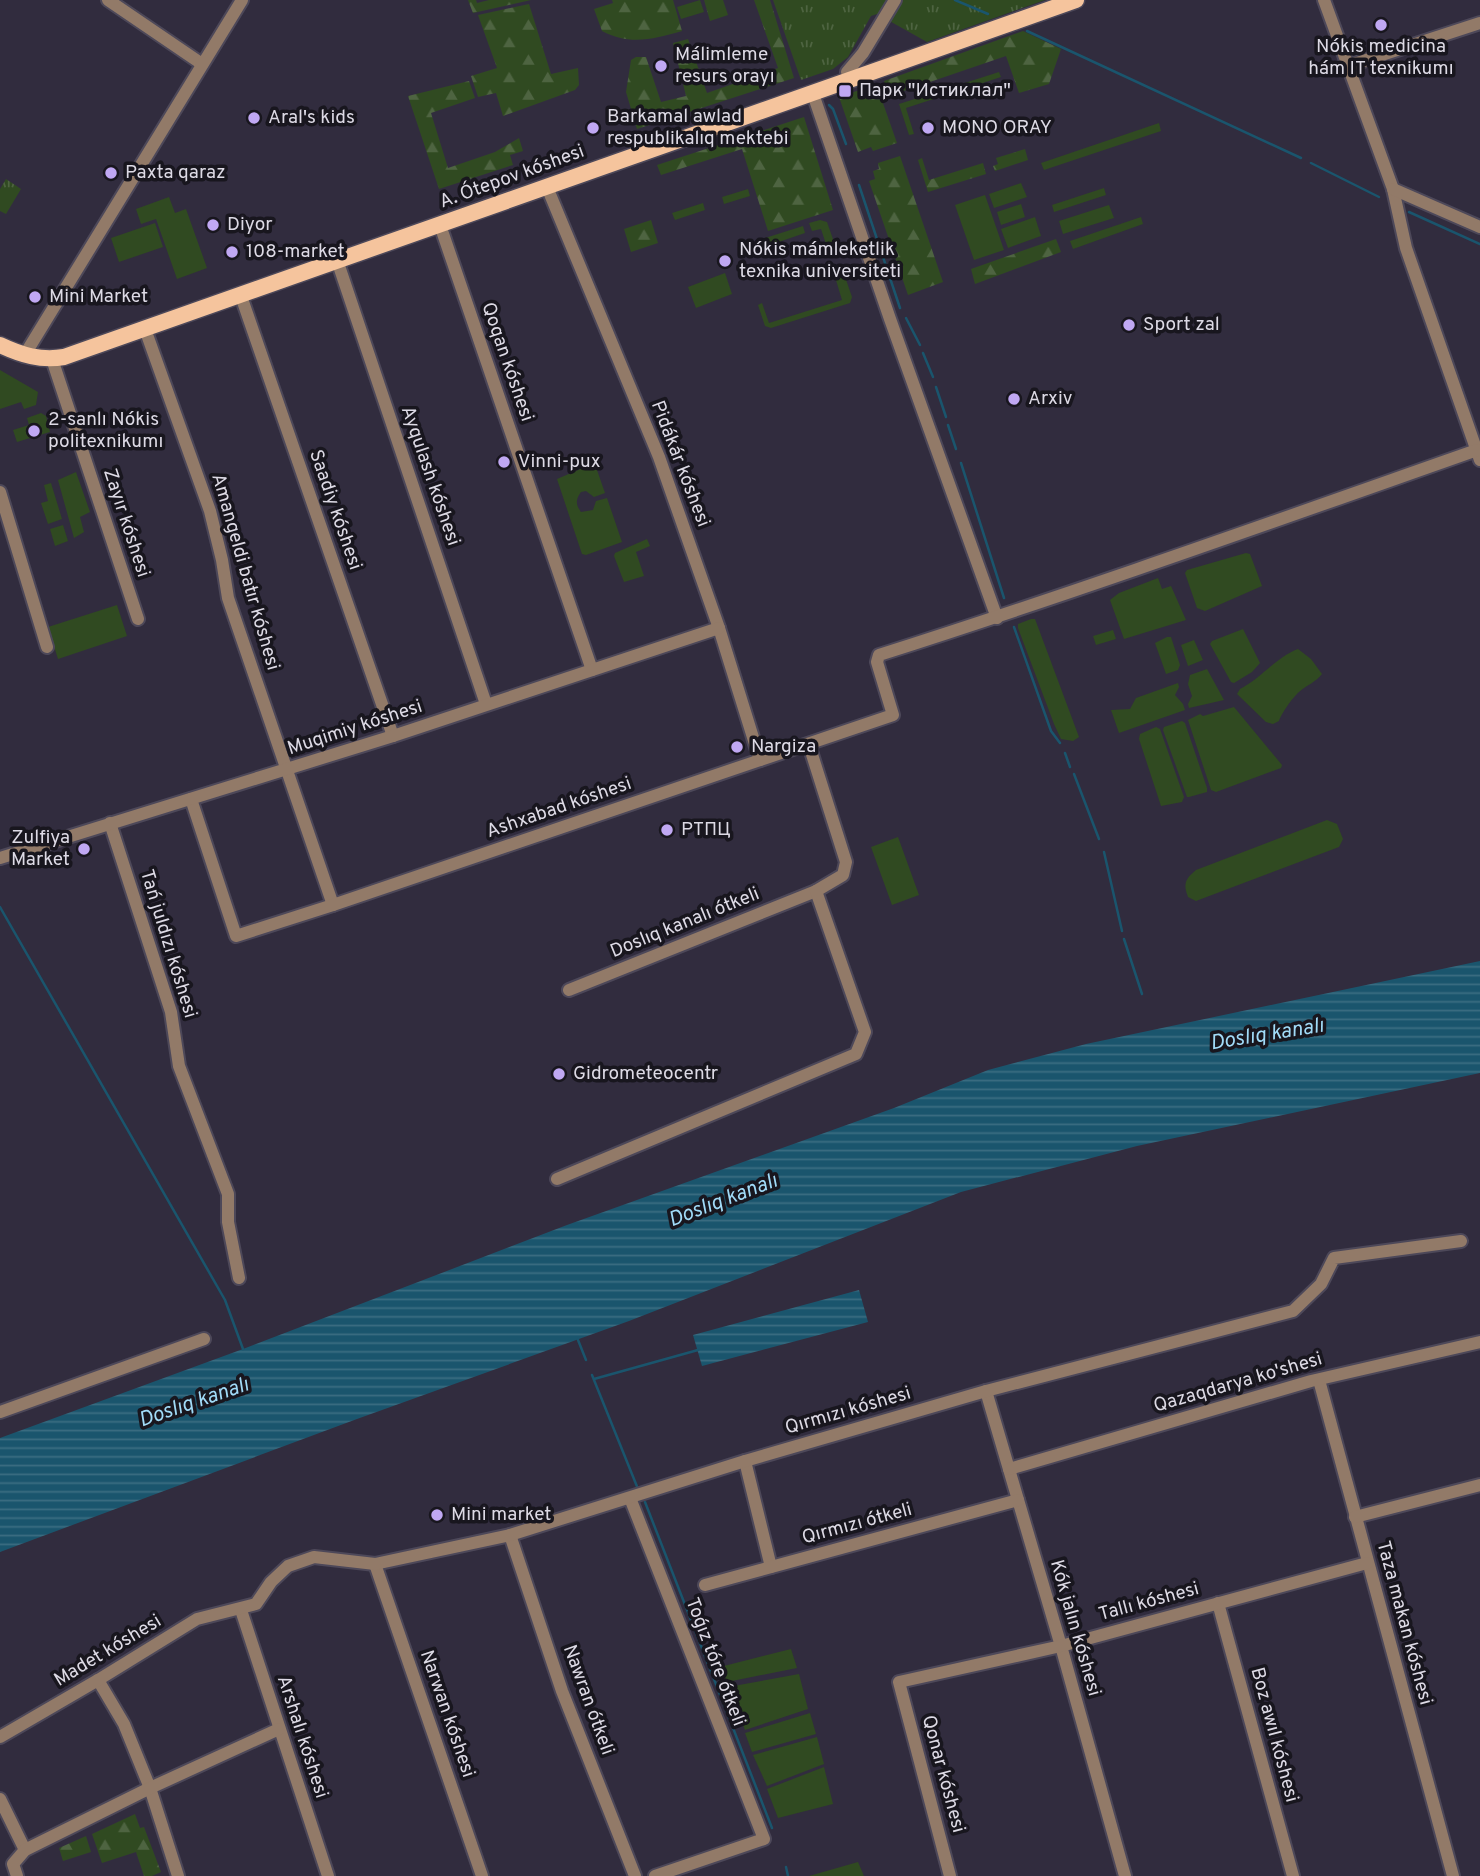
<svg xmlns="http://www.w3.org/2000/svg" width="1480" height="1876" viewBox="0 0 1480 1876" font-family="Overpass,sans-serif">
  <defs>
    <pattern id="forest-firs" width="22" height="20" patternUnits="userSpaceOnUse" patternTransform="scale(1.75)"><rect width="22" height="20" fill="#304a21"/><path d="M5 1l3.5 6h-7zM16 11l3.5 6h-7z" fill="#4e6441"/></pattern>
    <pattern id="park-tufts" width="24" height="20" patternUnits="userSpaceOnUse" patternTransform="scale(1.75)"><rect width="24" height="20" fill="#304a21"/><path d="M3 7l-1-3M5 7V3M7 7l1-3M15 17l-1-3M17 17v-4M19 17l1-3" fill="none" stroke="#4e6441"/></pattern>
    <pattern id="water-rules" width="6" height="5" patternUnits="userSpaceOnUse" patternTransform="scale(1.75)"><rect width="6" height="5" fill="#1a556d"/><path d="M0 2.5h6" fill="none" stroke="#3b6d82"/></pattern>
  </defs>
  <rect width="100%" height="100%" fill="#312c3e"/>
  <g fill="#304a21">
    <polygon points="700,0 704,12 681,19 677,7"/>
    <polygon points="999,72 1001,77 906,108 914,134 909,135 899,104"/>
    <polygon points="1159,123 1161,131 1044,170 1041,163"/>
    <polygon points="1021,183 1027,197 994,208 989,194"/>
    <polygon points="1104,188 1106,195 1054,212 1052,205"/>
    <polygon points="748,189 750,196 724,204 722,197"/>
    <polygon points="985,195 1004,250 974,260 955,205"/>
    <polygon points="169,197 175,213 186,209 207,268 177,279 156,219 141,224 136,209"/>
    <polygon points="703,203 705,210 675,220 672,213"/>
    <polygon points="1021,204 1025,217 1001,225 997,212"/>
    <polygon points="1109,205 1114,218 1063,234 1059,221"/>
    <polygon points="1035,217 1041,236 1008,248 1001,229"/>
    <polygon points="1141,217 1143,224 1073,249 1070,241"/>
    <polygon points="820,220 827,222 834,242 826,244 821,229 812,231 809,223"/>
    <polygon points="155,223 163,247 119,262 111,238"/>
    <polygon points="803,226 805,233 764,247 762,239"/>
    <polygon points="841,265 852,297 850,303 771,328 765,326 758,305 762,303 769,323 842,300 832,267"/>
    <polygon points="725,273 732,294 696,308 688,287"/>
    <polygon points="0,370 38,392 36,405 24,409 21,402 0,409"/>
    <polygon points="41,413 46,416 50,432 17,442 13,430 29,425 27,418"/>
    <path d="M592,464L595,470H597L605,493L594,497L586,491L581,492C575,500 576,505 581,512L593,510L596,501L607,498L622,542L586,555L582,554L557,479Z"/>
    <polygon points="76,472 90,512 80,517 84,532 74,538 58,480"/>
    <polygon points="51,483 62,519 48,524 41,503 48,501 44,485"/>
    <polygon points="63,525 68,541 55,546 50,529"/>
    <polygon points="647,539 650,546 636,552 644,576 624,582 614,556 615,553"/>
    <polygon points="1246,553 1250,554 1262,586 1205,611 1197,608 1185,573 1187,570"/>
    <polygon points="1158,578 1162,589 1171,586 1186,620 1124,639 1110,600 1119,593"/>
    <polygon points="117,605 127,636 58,659 48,627"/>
    <polygon points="1031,619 1035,619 1079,737 1073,741 1061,739 1054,724 1018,628 1018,624"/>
    <polygon points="1243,629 1260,663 1252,672 1234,683 1231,682 1210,644 1212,641"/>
    <polygon points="1113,630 1116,639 1096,645 1093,636"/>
    <polygon points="1167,637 1171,637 1180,665 1178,670 1166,674 1155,643"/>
    <polygon points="1194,640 1203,660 1188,666 1181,645"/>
    <path d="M1298,649L1311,659L1322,674C1316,682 1307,685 1299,692C1293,697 1281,714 1279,721L1273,724L1266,722L1237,694L1240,689C1262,678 1276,657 1298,649Z"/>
    <polygon points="1207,669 1224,700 1189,708 1188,704 1192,696 1188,684 1190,675"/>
    <polygon points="1178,683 1179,687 1175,695 1183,704 1185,710 1119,733 1111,710 1130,709 1136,698"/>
    <polygon points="1234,707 1282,765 1281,768 1216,792 1211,790 1188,720 1200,714 1203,716"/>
    <polygon points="1182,721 1185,723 1207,788 1207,792 1189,797 1187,797 1163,730 1164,727"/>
    <polygon points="1156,727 1160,729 1184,797 1182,802 1161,806 1139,739 1140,734"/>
    <path d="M1327,820L1337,824L1343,839L1339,847L1196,901L1188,897C1183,884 1185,879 1196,870Z"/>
    <polygon points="898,837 919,895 892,905 871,847"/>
    <polygon points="791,1649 797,1668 727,1682 720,1667"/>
    <polygon points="799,1674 808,1709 745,1730 728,1687"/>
    <polygon points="810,1713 816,1734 752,1752 745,1733"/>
    <polygon points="817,1737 824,1764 767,1786 753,1755"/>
    <polygon points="824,1767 833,1804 778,1818 767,1789"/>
    <polygon points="858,1862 864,1876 809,1876"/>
  </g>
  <g fill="url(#forest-firs)">
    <polygon points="468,0 476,0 477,3 489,0 531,0 473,13"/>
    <path d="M612,0H673L682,31C654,39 630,46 602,31L594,9L613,3Z"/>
    <polygon points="704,0 723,0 728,15 710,21"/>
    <polygon points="754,0 770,0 794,78 637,129 626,92 631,60 636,57 646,57 661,102 686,96 673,43 688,39 707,93 778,68"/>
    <polygon points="529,4 551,74 578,68 579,85 575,90 503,116 496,93 478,97 471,76 497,68 478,15"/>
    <polygon points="1023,31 1061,49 1049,84 1019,93 1006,56 889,96 884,81"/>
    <polygon points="469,81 475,98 431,113 448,168 495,152 519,138 523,151 510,155 513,165 439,189 408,96"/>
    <polygon points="874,85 875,90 878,89 897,143 873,151 871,147 858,152 839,97"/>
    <polygon points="804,117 833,210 768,231 742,149 661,175 657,165"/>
    <polygon points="1025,149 1028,160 995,171 993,166 998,164 996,158"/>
    <polygon points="900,156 943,282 908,295 869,181 875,179 873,171 879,169 878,163"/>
    <polygon points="922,158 929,180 983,163 986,174 928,192 918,160"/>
    <polygon points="651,220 658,243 631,252 624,229"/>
    <polygon points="1056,239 1061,252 975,284 971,269"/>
    <polygon points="135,1814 140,1828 144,1827 161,1872 152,1876 144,1876 136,1852 102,1863 92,1834"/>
    <polygon points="86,1836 91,1852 63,1861 59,1848"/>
  </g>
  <g fill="url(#park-tufts)">
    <polygon points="773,0 1045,0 927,42 877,14 871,16 848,57 833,69 801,80"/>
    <polygon points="6,179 21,189 6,214 0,211 0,189"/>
  </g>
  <g fill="url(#water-rules)">
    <polygon points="1480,961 1480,1073 1137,1146 961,1192 629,1321 357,1419 0,1552 0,1438 243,1349 567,1225 894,1108 988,1070 1086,1044"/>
    <polygon points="859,1290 868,1322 702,1366 693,1335"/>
  </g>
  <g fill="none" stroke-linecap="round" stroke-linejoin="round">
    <g stroke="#1a556d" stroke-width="2.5">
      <polyline points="955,0 988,14"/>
      <polyline points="1027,31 1301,158"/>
      <polyline points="829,105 833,109 846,144"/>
      <polyline points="1311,163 1379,197"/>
      <polyline points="859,185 900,308"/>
      <polyline points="1409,212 1480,244"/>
      <polyline points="906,318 920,345"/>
      <polyline points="923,353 933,377"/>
      <polyline points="936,387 946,417"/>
      <polyline points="948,425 956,449"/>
      <polyline points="961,463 1004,598"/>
      <polyline points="1014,627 1051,731 1060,743"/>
      <polyline points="1065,753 1070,767"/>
      <polyline points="1074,774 1099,839"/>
      <polyline points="1104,852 1122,931"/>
      <polyline points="0,907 225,1300 243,1349"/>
      <polyline points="1124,939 1142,994"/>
      <polyline points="578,1340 586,1360"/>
      <polyline points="592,1375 638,1489"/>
      <polyline points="594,1379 698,1350"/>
      <polyline points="645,1502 772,1828"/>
      <polyline points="786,1867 788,1876"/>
    </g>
    <defs>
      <g id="minor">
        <polyline points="108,0 202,64"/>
        <polyline points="1324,0 1393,189 1406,248 1480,460"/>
        <polyline points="1348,66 1480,23"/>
        <polyline points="847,72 863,53 895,0"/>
        <polyline points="813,94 890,319 997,618"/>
        <polyline points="547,187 659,457 719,628 760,760"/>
        <polyline points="1393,189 1480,227"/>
        <polyline points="440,225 592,670"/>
        <polyline points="337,260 486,704"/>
        <polyline points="241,296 393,736"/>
        <polyline points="145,329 210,511 222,560 228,598 333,905"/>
        <polyline points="24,356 242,0"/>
        <polyline points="52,359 138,619"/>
        <polyline points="0,492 47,647"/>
        <path d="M191,799L236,936L333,905L893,715L877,662L879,655C1080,591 1278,520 1477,450"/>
        <polyline points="110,823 171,1012 179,1066 228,1194 228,1222 239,1278"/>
        <polyline points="0,858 393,736 719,628"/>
        <polyline points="569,990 816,891"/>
        <polyline points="557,1179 856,1054 865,1032 816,891 843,875 846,862 809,745"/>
        <polyline points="1319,1380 1453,1876"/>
        <polyline points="986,1391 1061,1646 1125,1876"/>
        <polyline points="0,1412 204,1339"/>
        <polyline points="745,1461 771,1567"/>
        <polyline points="1009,1469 1311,1381 1480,1342"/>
        <polyline points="630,1498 764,1839 655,1876"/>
        <polyline points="1355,1517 1480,1485"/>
        <polyline points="510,1535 562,1691 635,1876"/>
        <polyline points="375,1564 482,1876"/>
        <polyline points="705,1585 1018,1500"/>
        <polyline points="1218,1603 1293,1876"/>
        <polyline points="241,1610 328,1876"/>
        <polyline points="98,1680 124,1724 150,1788 178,1876"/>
        <polyline points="0,1737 98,1680 197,1619 256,1604 271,1582 288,1566 314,1557 375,1564 510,1535 745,1461 986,1391 1293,1311 1321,1284 1334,1258 1461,1241"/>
        <polyline points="0,1799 25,1850"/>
        <polyline points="17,1876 13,1864 25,1850 150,1788 279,1729"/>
        <polyline points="950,1876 899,1682 1061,1646 1367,1563"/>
      </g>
      <path id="major" d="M0,345C21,355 41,361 64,357L1076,0"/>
    </defs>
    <use href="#minor" stroke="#4d4859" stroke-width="16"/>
    <use href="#major" stroke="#4d4859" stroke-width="19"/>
    <use href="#minor" stroke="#927a68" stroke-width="12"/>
    <use href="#major" stroke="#f5c49d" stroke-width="16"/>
  </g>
  <g fill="#c0a8f3" stroke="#18161e" stroke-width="2.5">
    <circle cx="1381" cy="25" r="7"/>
    <circle cx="661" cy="66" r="7"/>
    <rect x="838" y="84" width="14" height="14" rx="3.5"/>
    <circle cx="254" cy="118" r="7"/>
    <circle cx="593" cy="128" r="7"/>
    <circle cx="928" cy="128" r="7"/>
    <circle cx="111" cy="173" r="7"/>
    <circle cx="213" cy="225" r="7"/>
    <circle cx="232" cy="252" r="7"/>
    <circle cx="725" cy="261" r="7"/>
    <circle cx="35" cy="297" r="7"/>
    <circle cx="1129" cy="325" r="7"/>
    <circle cx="1014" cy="399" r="7"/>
    <circle cx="34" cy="431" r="7"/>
    <circle cx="504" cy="462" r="7"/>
    <circle cx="737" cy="747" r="7"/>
    <circle cx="667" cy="830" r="7"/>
    <circle cx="84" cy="849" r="7"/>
    <circle cx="559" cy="1074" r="7"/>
    <circle cx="437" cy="1515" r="7"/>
  </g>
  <g text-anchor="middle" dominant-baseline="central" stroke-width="7" stroke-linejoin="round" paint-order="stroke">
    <g font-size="19" fill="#dddae5" stroke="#18161e" text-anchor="start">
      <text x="1381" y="47" text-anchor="middle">Nókis medicina<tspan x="1381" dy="22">hám IT texnikumı</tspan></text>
      <text x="675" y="55">Málimleme<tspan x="675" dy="22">resurs orayı</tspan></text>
      <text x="859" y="91">Парк "Истиклал"</text>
      <text x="607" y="117">Barkamal awlad<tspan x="607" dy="22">respublikalıq mektebi</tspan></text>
      <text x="268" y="118">Aral's kids</text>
      <text x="942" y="128">MONO ORAY</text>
      <text x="125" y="173">Paxta qaraz</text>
      <text x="227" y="225">Diyor</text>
      <text x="739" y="250">Nókis mámleketlik<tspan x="739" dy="22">texnika universiteti</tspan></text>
      <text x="246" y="252">108-market</text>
      <text x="49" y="297">Mini Market</text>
      <text x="1143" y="325">Sport zal</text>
      <text x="1028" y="399">Arxiv</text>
      <text x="48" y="420">2-sanlı Nókis<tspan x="48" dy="22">politexnikumı</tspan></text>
      <text x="518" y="462">Vinni-pux</text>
      <text x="751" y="747">Nargiza</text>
      <text x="681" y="830">РТПЦ</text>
      <text x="70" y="838" text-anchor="end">Zulfiya<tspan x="70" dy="22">Market</tspan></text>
      <text x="573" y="1074">Gidrometeocentr</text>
      <text x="451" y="1515">Mini market</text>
    </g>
    <g font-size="19" fill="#dddae5" stroke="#18161e">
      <text transform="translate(512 177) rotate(-20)">A. Ótepov kóshesi</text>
      <text transform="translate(507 362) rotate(71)">Qoqan kóshesi</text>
      <text transform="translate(680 464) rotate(69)">Pidákár kóshesi</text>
      <text transform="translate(430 476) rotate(71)">Ayqulash kóshesi</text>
      <text transform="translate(335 510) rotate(71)">Saadiy kóshesi</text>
      <text transform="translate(126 523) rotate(72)">Zayır kóshesi</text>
      <text transform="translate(245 572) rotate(74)">Amangeldi batır kóshesi</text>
      <text transform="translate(355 728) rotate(-18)">Muqimiy kóshesi</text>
      <text transform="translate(559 808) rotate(-19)">Ashxabad kóshesi</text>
      <text transform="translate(685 923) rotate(-22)">Doslıq kanalı ótkeli</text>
      <text transform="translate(168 944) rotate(73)">Tań juldızı kóshesi</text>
      <text transform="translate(1238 1383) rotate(-16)">Qazaqdarya ko'shesi</text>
      <text transform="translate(848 1411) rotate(-16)">Qırmızı kóshesi</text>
      <text transform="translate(857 1524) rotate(-15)">Qırmızı ótkeli</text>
      <text transform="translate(1149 1602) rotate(-15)">Tallı kóshesi</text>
      <text transform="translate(1404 1623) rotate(75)">Taza makan kóshesi</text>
      <text transform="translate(1075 1628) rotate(74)">Kók jalın kóshesi</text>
      <text transform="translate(108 1651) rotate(-31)">Madet kóshesi</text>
      <text transform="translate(715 1662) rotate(69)">Toǵız tóre ótkeli</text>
      <text transform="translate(588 1700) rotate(70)">Nawran ótkeli</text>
      <text transform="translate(447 1714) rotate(71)">Narwan kóshesi</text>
      <text transform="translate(1274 1735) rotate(75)">Boz awıl kóshesi</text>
      <text transform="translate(302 1737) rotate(72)">Arshalı kóshesi</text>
      <text transform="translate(943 1774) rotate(75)">Qonar kóshesi</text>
    </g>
    <g font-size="21" font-style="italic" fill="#a1dbf8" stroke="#18161e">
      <text transform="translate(1267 1035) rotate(-9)">Doslıq kanalı</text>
      <text transform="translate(723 1201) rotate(-21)">Doslıq kanalı</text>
      <text transform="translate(194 1403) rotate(-19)">Doslıq kanalı</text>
    </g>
  </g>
</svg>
